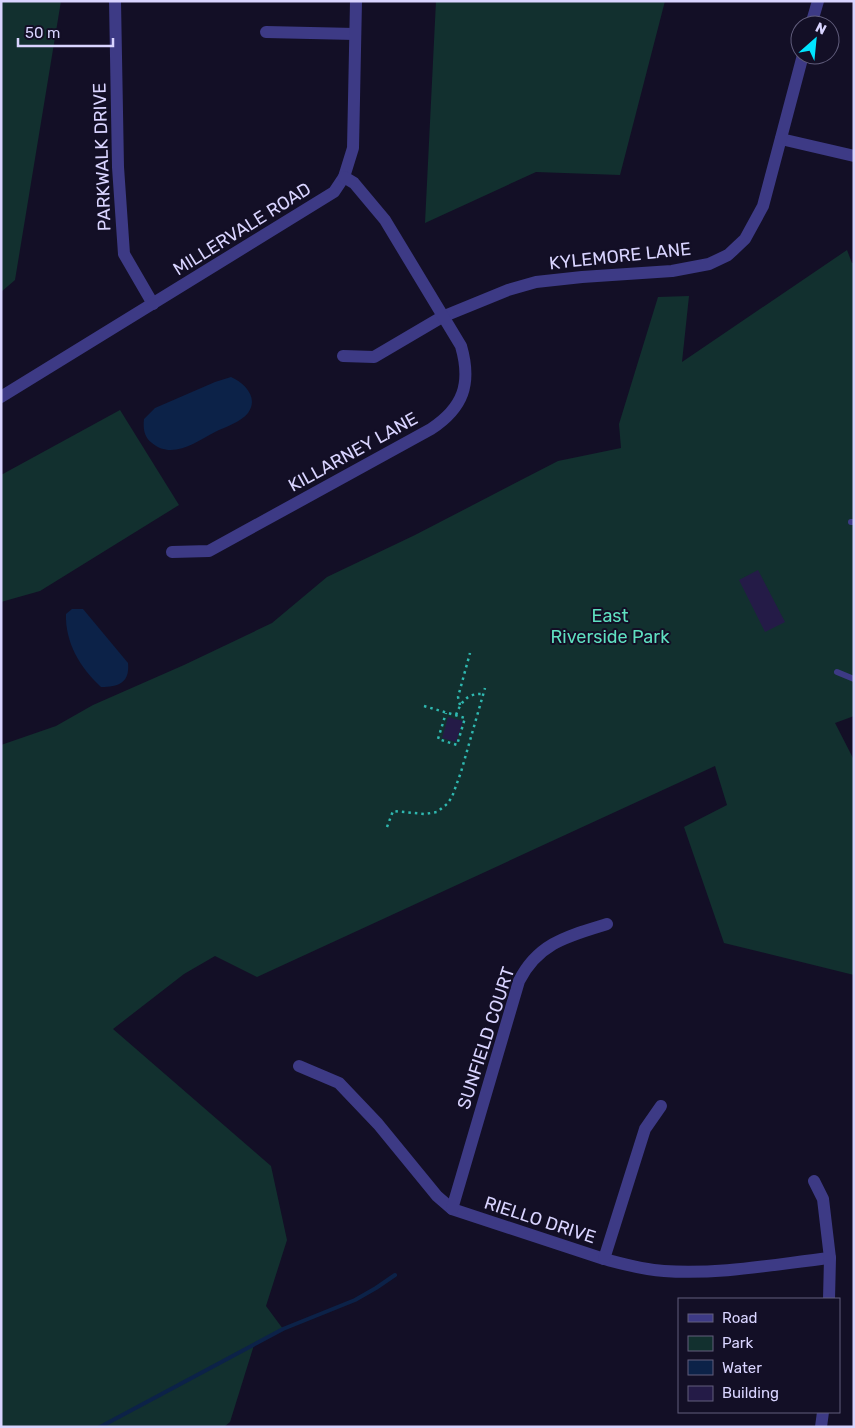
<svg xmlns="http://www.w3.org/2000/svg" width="855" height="1428" viewBox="0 0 855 1428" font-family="Rubik,sans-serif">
  <rect width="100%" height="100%" fill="#130f26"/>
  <g fill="#12302f">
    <polygon points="1,1 61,1 15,280 1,292"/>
    <polygon points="436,1 665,1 620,175 536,172 425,223"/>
    <polygon points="847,250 852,263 854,263 854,716 835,723 854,760 854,975 724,943 684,827 727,805 715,766 257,977 215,956 184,974 113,1029 271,1166 287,1240 266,1306 283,1329 254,1345 230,1422 224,1427 1,1427 1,745 56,726 93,705 184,665 272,623 327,577 415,535 558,461 621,448 619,424 658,297 689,296 682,362"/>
    <polygon points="120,410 179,505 40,591 1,602 1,475"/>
  </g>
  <g fill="#0c2248">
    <path d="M231,377C245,383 259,398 248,413C241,422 225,427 215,432C196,442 172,460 152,443C144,437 143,429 144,419L155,408L215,382Z"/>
    <path d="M72,609H83L128,663C130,683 118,687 101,687C80,668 65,642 66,614Z"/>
  </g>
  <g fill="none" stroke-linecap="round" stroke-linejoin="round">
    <polyline stroke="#0c2248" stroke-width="4" points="100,1427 283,1329 355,1300 376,1288 395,1275"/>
  </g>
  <g fill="#241b47">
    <polygon points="758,570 785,622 765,632 739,580"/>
    <polygon points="448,717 463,721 456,742 442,738"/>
  </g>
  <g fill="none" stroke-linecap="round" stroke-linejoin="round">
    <g stroke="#2fb8b0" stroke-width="2.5" stroke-dasharray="2.5 4" stroke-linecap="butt">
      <polyline points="460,705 458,697 470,653"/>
      <polyline points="424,706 465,718 457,745 438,739 446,713"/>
      <path d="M456,715C461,702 467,693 483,694"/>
      <polyline points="387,827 393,811 425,814 437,812 447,804 452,797 461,772 485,688"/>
    </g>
    <g stroke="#3d3a85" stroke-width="6">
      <polyline points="851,522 854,522"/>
      <polyline points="837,672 854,679"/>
    </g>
    <g stroke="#3d3a85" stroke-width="12">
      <polyline points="115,1 118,167 124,254 153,304"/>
      <polyline points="811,25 818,1"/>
      <polyline points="266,32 355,34"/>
      <polyline points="781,139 854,156"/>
      <polyline points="343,356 374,357 442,317 508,290 536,282 582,277 672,271 709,264 728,255 745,239 763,206 803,55"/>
      <polyline points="1,397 334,192 344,177 353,148 356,1"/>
      <path d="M172,552L209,551L431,429C463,408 472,384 461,346L385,220L354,183L344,177"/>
      <path d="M299,1066L339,1083L378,1124L437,1196L452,1209L604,1259C623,1264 644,1270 664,1271C719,1275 776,1264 830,1258"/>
      <polyline points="814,1181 823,1199 830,1258 829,1299"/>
      <path d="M452,1209L519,981C538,943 568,936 607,924"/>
      <polyline points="604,1259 645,1129 661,1106"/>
      <polyline points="821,1427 823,1412"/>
    </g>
  </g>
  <g text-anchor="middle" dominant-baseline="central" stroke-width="4" stroke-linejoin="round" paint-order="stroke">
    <g font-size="18" fill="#d9d4ff" stroke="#130f26">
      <text transform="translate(102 157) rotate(-92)">PARKWALK DRIVE</text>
      <text transform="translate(242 229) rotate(-32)">MILLERVALE ROAD</text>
      <text transform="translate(620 256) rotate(-6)">KYLEMORE LANE</text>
      <text transform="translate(353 452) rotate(-29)">KILLARNEY LANE</text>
      <text transform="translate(486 1038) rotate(-72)">SUNFIELD COURT</text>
      <text transform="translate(540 1220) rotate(18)">RIELLO DRIVE</text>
    </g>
    <g font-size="18" fill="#5fe0c0" stroke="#130f26">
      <text x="610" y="616">East<tspan x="610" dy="21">Riverside Park</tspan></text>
    </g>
  </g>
  <rect width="855" height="1428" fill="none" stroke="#d9d4ff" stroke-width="5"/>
  <rect x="678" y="1298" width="162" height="115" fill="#130f26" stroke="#625e7d"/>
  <rect x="688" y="1314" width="25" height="8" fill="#3d3a85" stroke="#625e7d"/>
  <text x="722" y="1323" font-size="15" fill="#d9d4ff">Road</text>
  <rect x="688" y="1336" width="25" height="15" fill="#12302f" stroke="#625e7d"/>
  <text x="722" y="1348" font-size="15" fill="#d9d4ff">Park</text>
  <rect x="688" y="1360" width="25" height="15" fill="#0c2248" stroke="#625e7d"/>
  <text x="722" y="1373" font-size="15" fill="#d9d4ff">Water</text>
  <rect x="688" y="1386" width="25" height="15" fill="#241b47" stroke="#625e7d"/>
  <text x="722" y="1398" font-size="15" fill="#d9d4ff">Building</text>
  <g transform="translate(815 40) rotate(27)"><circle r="24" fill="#130f26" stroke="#625e7d"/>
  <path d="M0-4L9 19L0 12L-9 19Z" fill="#00e5ff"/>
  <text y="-8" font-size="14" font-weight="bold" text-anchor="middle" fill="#d9d4ff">N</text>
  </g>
  <path d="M18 38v8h95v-8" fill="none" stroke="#d9d4ff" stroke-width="2.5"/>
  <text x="25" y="38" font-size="15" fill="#d9d4ff" stroke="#130f26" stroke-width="4" paint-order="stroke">50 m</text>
</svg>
